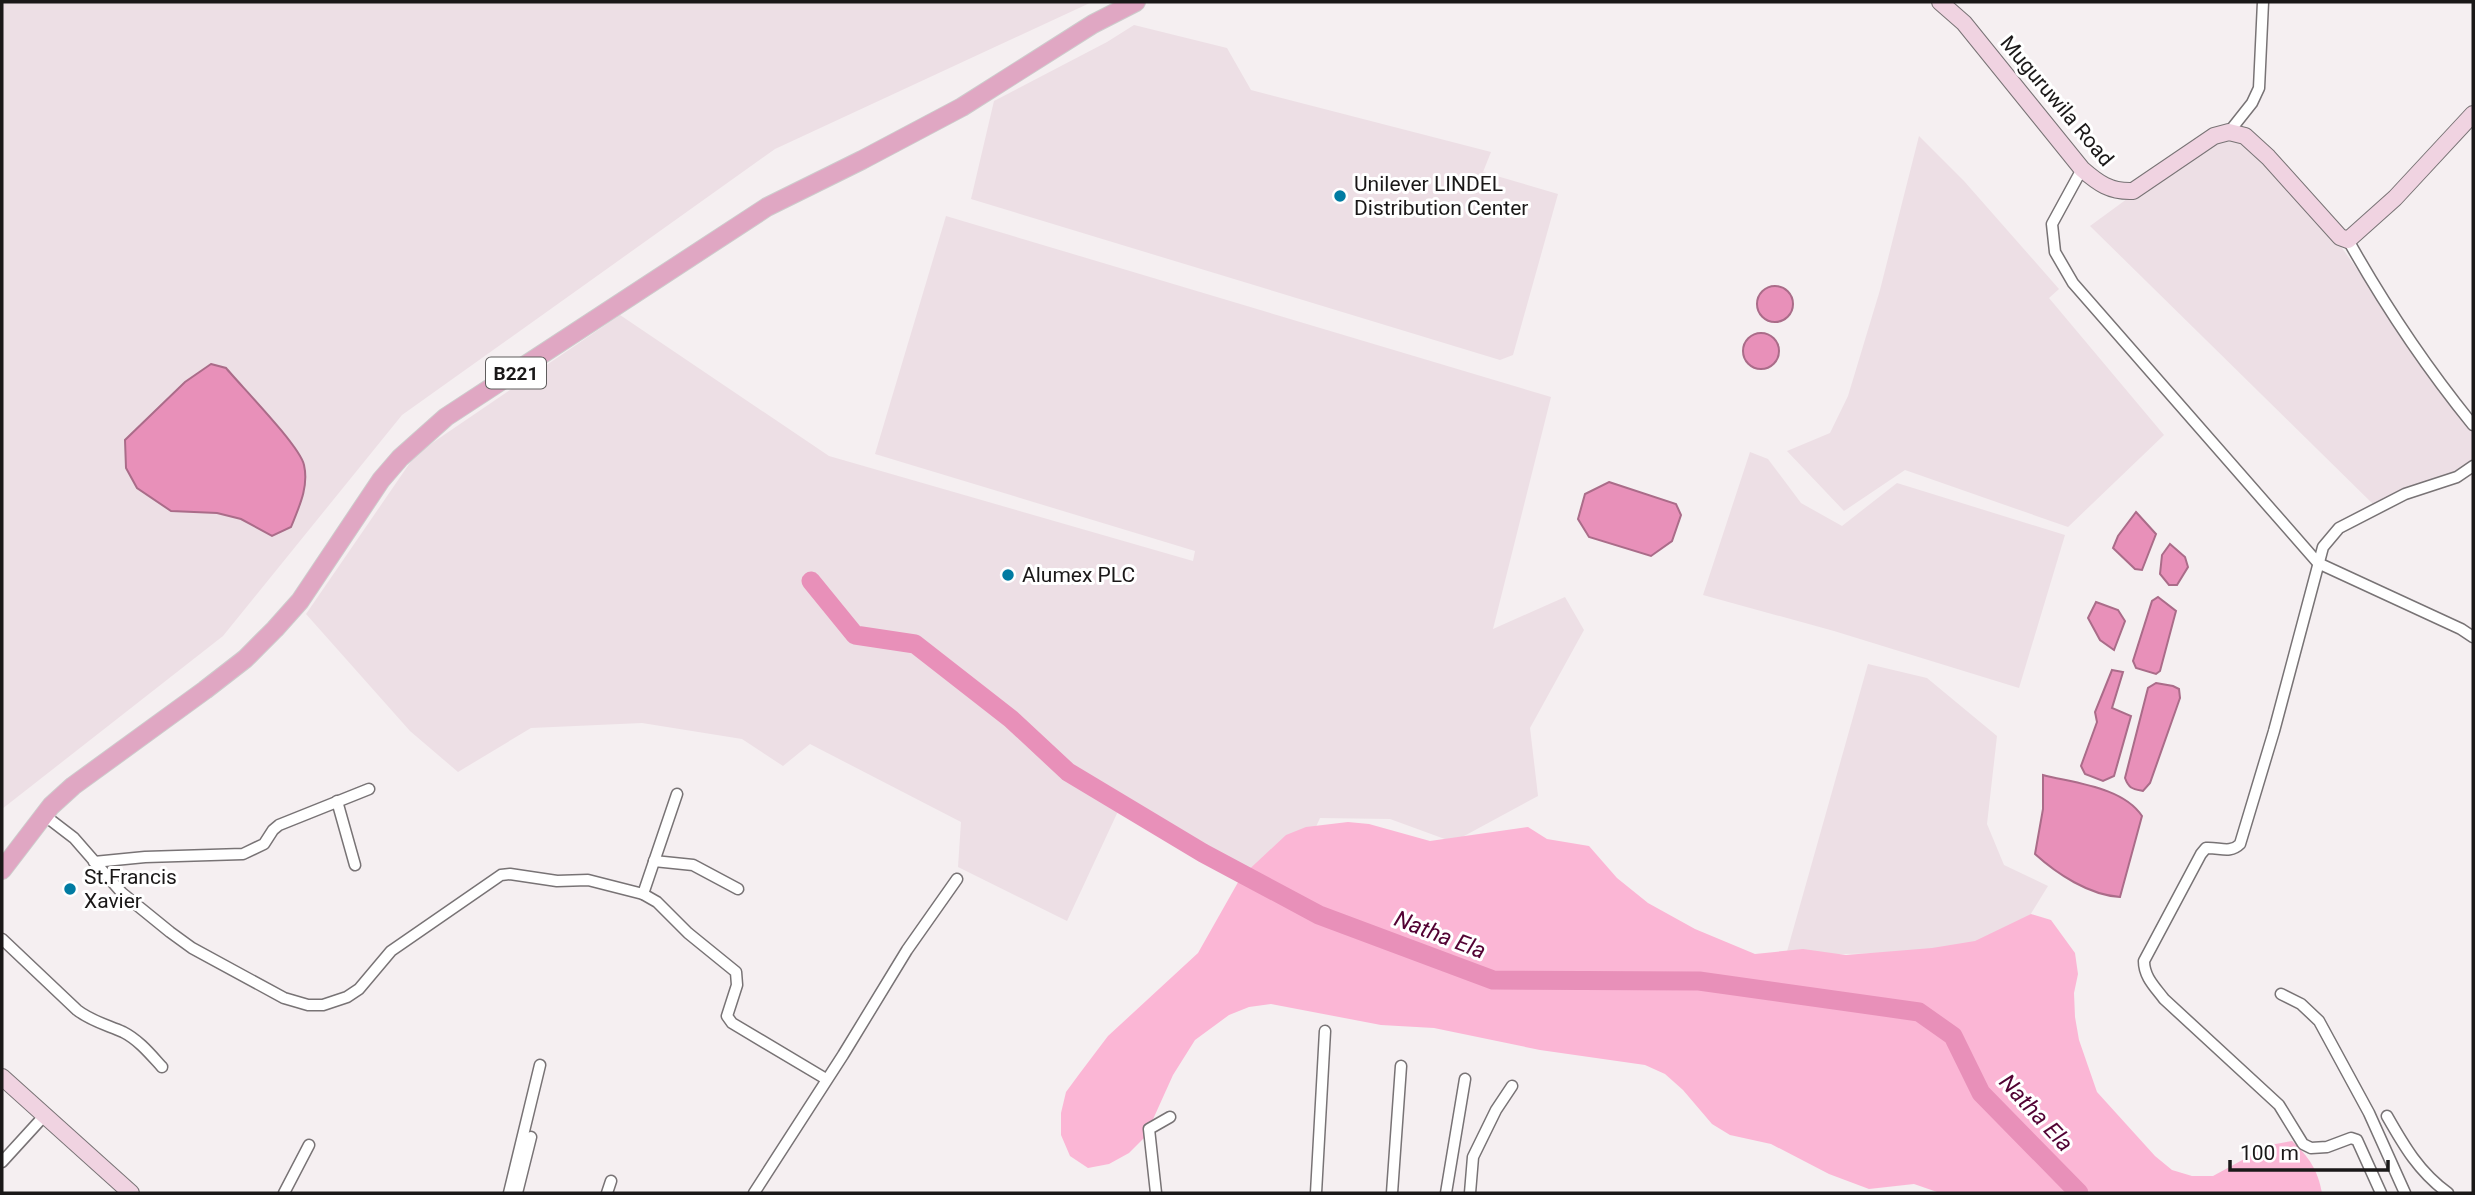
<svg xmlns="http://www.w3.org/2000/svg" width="2475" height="1195" viewBox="0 0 2475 1195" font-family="Roboto,sans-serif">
  <rect width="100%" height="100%" fill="#f5eff1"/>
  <g fill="#eddfe5">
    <polygon points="2,2 1092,2 775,149 402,415 223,636 2,809"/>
    <polygon points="1134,25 1227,48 1251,90 1491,152 1483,172 1558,194 1513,355 1500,360 971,199 994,101 1107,42"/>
    <polygon points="2245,135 2332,234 2406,338 2473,426 2473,458 2456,474 2414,485 2377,508 2090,226 2213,136"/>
    <polygon points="1919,136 1964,181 2059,289 2049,298 2164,435 2068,527 1905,470 1844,511 1787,451 1830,433 1848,396 1880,290"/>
    <polygon points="946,216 1551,397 1493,629 1565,597 1584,630 1530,728 1538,796 1453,842 1390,819 1320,818 1282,901 1136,809 1120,807 1067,921 958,867 961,822 810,744 783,766 742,739 642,723 531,728 458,772 410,731 306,614 416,454 620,315 829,456 1193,561 1195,551 875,454"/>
    <polygon points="1750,452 1768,459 1801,503 1842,526 1897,483 2065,535 2019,688 1834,631 1703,595"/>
    <polygon points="1868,664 1927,678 1997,736 1987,824 2004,865 2048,886 2008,951 1786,955"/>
  </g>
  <path fill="#fbb6d5" d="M1348,822L1369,824L1430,841L1528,827L1547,839L1589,846L1617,878L1648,903L1695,929L1755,954L1803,949L1846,955L1932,948L1975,941L2031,914L2051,920L2075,953L2078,974L2074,993L2075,1017L2079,1040L2097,1092L2155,1156L2172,1170L2192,1176H2213L2270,1145L2292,1141C2309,1157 2318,1170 2322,1193H1940L1914,1184L1869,1189L1829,1174L1771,1144L1730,1135L1712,1124L1683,1090L1665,1074L1645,1065L1540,1050L1434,1028L1381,1025L1271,1004L1249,1007L1229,1015L1195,1040L1173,1075L1145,1137L1129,1153L1109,1164L1088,1168L1070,1156L1061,1135V1113L1066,1092L1080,1073L1108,1036L1198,953L1241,877L1286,835L1306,827Z"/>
  <g fill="#e890b9" stroke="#aa6c89" stroke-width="2">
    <circle cx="1775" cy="304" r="18"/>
    <circle cx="1761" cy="351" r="18"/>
    <path d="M211,364L226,368C241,386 300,446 304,465C309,487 299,507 291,527L272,536L241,519L217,513L171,511L137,488L126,468L125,440L185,382Z"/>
    <polygon points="1609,482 1676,504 1681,515 1672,541 1651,556 1589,537 1578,519 1585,494"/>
    <polygon points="2136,512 2156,534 2142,570 2135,569 2113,548 2118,536"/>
    <polygon points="2170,544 2185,557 2188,567 2177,585 2169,585 2160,574 2162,555"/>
    <polygon points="2158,597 2176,611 2160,671 2156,674 2136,668 2133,661 2152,601"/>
    <polygon points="2096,602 2118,610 2125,621 2114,650 2100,640 2088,618"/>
    <polygon points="2112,670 2123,672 2112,708 2131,716 2114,776 2103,781 2085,774 2081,766 2097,722 2095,712"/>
    <path d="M2156,683L2173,686L2179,689L2180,698L2150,783L2143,791C2133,789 2129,789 2125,778L2148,688Z"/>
    <path d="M2043,775C2074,783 2123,787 2142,816L2120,897C2089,895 2057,874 2035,854L2043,809Z"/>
  </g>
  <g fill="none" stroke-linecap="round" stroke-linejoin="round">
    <polyline stroke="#e890b9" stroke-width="19" points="811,581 855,635 915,644 1011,719 1068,772 1203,853 1319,915 1493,980 1699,981 1919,1012 1953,1036 1981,1093 2079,1193"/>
    <defs>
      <g id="street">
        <polyline points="2229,132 2252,103 2259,88 2263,2"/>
        <polyline points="2082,169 2052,224 2055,252 2073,283 2318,563 2461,629 2473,637"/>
        <path d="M2348,240C2385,306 2425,366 2473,425"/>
        <polyline points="337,801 355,865"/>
        <polyline points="44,815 74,838 122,893 170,932 192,948 284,998 308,1005 323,1005 347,997 359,989 391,951 501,875 510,874 557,881 588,880 643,894 657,902 688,933 736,972 737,985 727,1016 732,1023 826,1079"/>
        <polyline points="654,861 693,865 738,889"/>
        <polyline points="94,862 145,857 243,854 264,844 273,830 279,825 369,789"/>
        <polyline points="643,894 677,794"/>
        <path d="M2,939L77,1010C91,1021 107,1025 123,1032C139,1040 151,1055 162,1067"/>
        <polyline points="2281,994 2301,1004 2319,1021 2369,1113 2405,1193"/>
        <path d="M2387,1116C2404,1146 2419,1172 2448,1193"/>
        <polyline points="2,1162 44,1116"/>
        <polyline points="284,1193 309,1145"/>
        <polyline points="509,1193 540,1065"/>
        <polyline points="517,1193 531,1137"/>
        <polyline points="607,1193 611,1181"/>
        <polyline points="754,1193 843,1055 907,950 957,879"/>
        <polyline points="1156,1193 1149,1129 1170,1117"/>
        <polyline points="1316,1193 1325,1031"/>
        <polyline points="1392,1193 1401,1066"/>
        <polyline points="1446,1193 1465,1079"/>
        <polyline points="1470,1193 1473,1157 1496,1110 1512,1086"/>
        <path d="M2381,1193L2357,1140L2351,1138L2327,1147L2311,1148L2303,1144L2279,1105L2164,999C2155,987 2144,977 2144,961L2201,854L2206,848C2219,847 2230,854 2240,844L2274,731L2323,547L2339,528L2405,494L2457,477L2473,466"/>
      </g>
      <g id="secondary">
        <path d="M1940,2L1964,23L2082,169C2098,183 2110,192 2133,191L2214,136L2229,132L2245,136L2268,157L2340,237L2348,240L2395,198L2473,114"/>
        <polyline points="2,1077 131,1193"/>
      </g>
      <polyline id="primary" points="2,870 51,806 73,786 205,690 245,659 275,629 300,601 381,480 400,458 446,417 767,207 862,160 962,107 1093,24 1136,2"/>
    </defs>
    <use href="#street" stroke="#787375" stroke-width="13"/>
    <use href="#secondary" stroke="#787375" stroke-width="18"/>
    <use href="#primary" stroke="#cdcccc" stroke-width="20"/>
    <use href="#street" stroke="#fff" stroke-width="10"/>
    <use href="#secondary" stroke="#f0d3e1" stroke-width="16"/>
    <use href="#primary" stroke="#e0a7c3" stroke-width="18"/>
  </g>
  <g fill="#007ba2" stroke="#fff" stroke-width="2.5">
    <circle cx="1340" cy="196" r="7"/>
    <circle cx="1008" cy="575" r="7"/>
    <circle cx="70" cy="889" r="7"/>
  </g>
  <g text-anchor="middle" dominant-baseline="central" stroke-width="6" stroke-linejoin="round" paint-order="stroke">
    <rect fill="#fff" stroke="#5f5d5d" stroke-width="2" x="486" y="357.5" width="60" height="31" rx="5"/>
    <g font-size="19" font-weight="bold" fill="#1a1818">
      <text x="516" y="373">B221</text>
    </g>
    <g font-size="21" fill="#1a1818" stroke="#fff">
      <text transform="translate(2057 101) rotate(50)">Muguruwila Road</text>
    </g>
    <g font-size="21" fill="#1a1818" stroke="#fff" text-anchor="start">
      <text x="1354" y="184">Unilever LINDEL<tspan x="1354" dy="24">Distribution Center</tspan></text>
      <text x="1022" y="575">Alumex PLC</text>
      <text x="84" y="877">St.Francis<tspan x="84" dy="24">Xavier</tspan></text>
    </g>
    <g font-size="23" font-style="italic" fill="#520233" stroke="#fff">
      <text transform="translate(1440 935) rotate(21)">Natha Ela</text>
      <text transform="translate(2036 1113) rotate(47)">Natha Ela</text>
    </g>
  </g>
  <rect width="2475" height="1195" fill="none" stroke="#1a1818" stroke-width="7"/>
  <path d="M2230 1160v10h158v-10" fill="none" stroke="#1a1818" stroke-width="3.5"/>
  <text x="2240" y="1160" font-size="21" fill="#1a1818" stroke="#ffffff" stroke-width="5" paint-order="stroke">100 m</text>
</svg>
